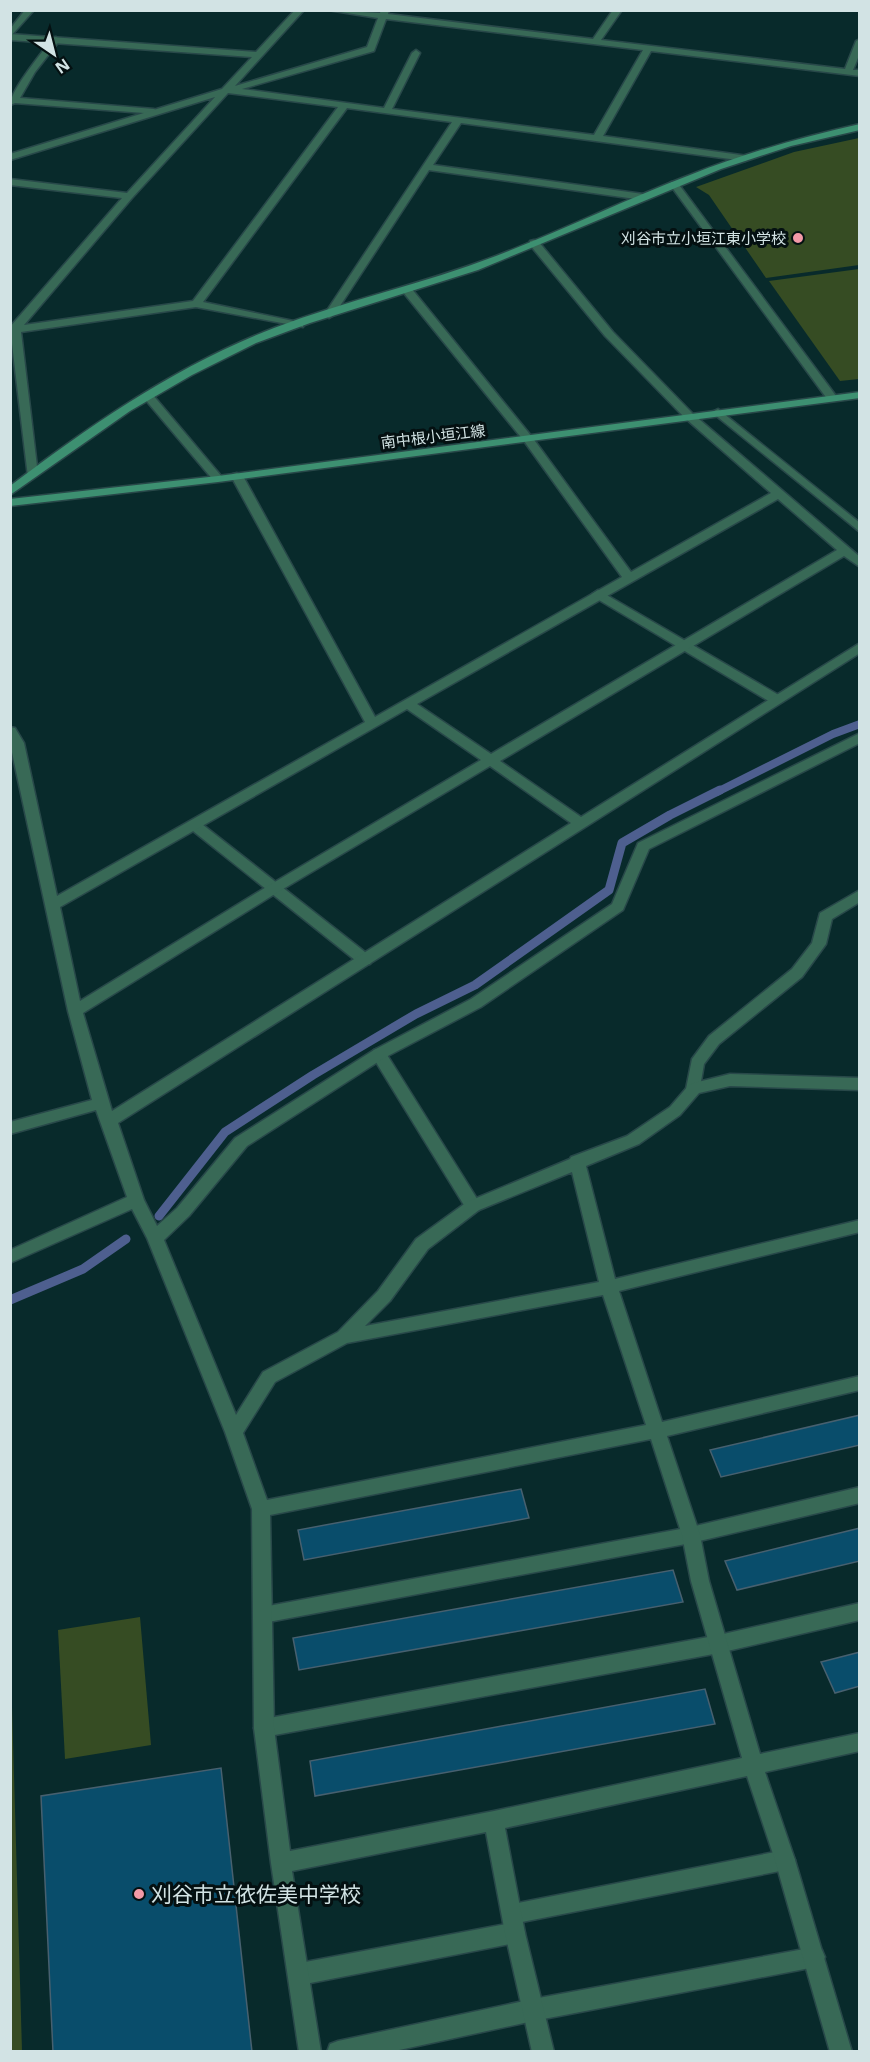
<svg xmlns="http://www.w3.org/2000/svg" width="870" height="2062" viewBox="0 0 870 2062" font-family="'Noto Sans','Noto Sans JP',sans-serif">
  <rect width="100%" height="100%" fill="#082a2b"/>
  <g fill="#364c23">
    <polygon points="859,138 859,265 766,278 709,195 696,187 794,152"/>
    <polygon points="859,269 859,379 840,381 769,281"/>
    <polygon points="140,1617 151,1745 65,1759 58,1630"/>
    <polygon points="11,1672 22,2051 22,2052 10,2051"/>
  </g>
  <g fill="none" stroke-linecap="round" stroke-linejoin="round">
    <polyline stroke="#4e5f8f" stroke-width="8" points="717,792 833,734 860,724"/>
    <g stroke="#4e5f8f" stroke-width="9">
      <polyline points="159,1216 225,1132 313,1075 416,1014 475,985 609,890 622,843 670,815 720,790"/>
      <polyline points="10,1300 83,1269 126,1239"/>
    </g>
  </g>
  <g fill="#094d6b" stroke="#47606f" stroke-width="1.5">
    <polygon points="860,1415 860,1445 721,1477 710,1450"/>
    <polygon points="521,1489 529,1518 304,1560 298,1530"/>
    <polygon points="860,1528 860,1561 737,1590 725,1561"/>
    <polygon points="673,1570 683,1602 299,1670 293,1638"/>
    <polygon points="860,1652 860,1686 835,1693 821,1662"/>
    <polygon points="705,1689 715,1724 315,1796 310,1761"/>
    <polygon points="221,1768 252,2052 53,2052 41,1796"/>
  </g>
  <g fill="none" stroke-linecap="round" stroke-linejoin="round">
    <defs>
      <g id="lane">
        <polygon points="25,10 34,10 10,37 10,29"/>
        <path d="M56,37L60,40L35,72L20,98L154,109L159,112L157,114L15,103L10,105C10,91 43,51 53,38Z"/>
        <polygon points="598,590 782,697 783,700 777,704 772,703 594,597 592,594"/>
        <polygon points="193,820 198,821 370,956 372,960 370,964 360,964 188,827 186,824"/>
        <polygon points="860,890 860,902 832,919 826,944 802,977 719,1044 704,1064 699,1093 689,1093 686,1089 692,1059 709,1036 792,969 812,943 820,913"/>
        <polygon points="379,1048 384,1050 479,1202 481,1206 479,1210 473,1212 467,1210 371,1054 374,1050"/>
        <polygon points="860,1487 860,1503 691,1543 263,1623 256,1621 254,1615 256,1609 263,1607 691,1527"/>
        <polygon points="860,1603 860,1620 719,1653 264,1737 257,1734 254,1728 257,1722 264,1719 719,1635"/>
        <polygon points="785,1850 792,1853 795,1860 792,1867 785,1870 517,1923 522,1926 525,1933 522,1940 515,1943 300,1985 293,1981 289,1974 293,1967 300,1963 511,1923 506,1921 503,1914 506,1907 513,1904"/>
        <polygon points="815,1947 822,1950 825,1957 822,1964 815,1967 533,2021 390,2052 327,2052 330,2044 338,2041 533,1999"/>
      </g>
      <g id="street">
        <path d="M295,10H304L235,86L367,47L378,18L328,10L380,13L381,10H389L388,14L593,39L613,10H622L601,40L845,69L856,41L860,39V53L853,70H860V76L651,51L603,136L748,156L750,158L745,161L461,123L433,165L643,194L648,197L643,200L429,170L334,315L329,318L324,315L452,122L347,108L203,302L303,323V327L196,307L21,332L38,475L32,478L28,477L10,327L122,198L10,185V179L127,193L215,97L10,160V154L222,89L252,57L10,40V34L256,52ZM386,19L643,50L594,135L392,109L420,53L416,50L412,53L384,108L242,89L374,51ZM228,93L338,107L193,301L24,325L132,198Z"/>
        <polygon points="671,182 677,182 836,396 836,400 828,400 671,186"/>
        <path d="M534,240L538,241L613,332L693,414L860,557V567L844,556L500,761L581,817L860,643V653L118,1123L144,1200L157,1226L177,1208L235,1138L374,1050L471,999L612,904L638,843L860,733V743L649,849L623,910L481,1007L384,1058L247,1146L189,1216L164,1240L236,1415L263,1372L338,1332L378,1291L416,1239L467,1202L570,1159L571,1157L627,1136L670,1107L689,1085L694,1083L730,1074L860,1078V1090L730,1086L699,1093L680,1115L639,1144L586,1166L615,1279L860,1220V1232L619,1291L662,1422L860,1376V1390L667,1436L700,1535L709,1581L760,1754L860,1733V1751L765,1772L795,1860L852,2052H830L775,1860L747,1776L505,1828L525,1933L554,2052H532L505,1933L486,1832L292,1871L321,2052H299L271,1863L254,1728L252,1509L225,1432L147,1238L132,1209L10,1263V1250L127,1197L96,1110L10,1134V1122L92,1100L68,1011L10,743V727L15,728L24,743L57,896L365,722L231,476L233,474L237,473L243,476L375,717L622,577L524,441L403,292V288H411L532,437L631,572L771,493L685,418L605,336L530,245V241ZM778,499L837,550L491,754L417,704ZM407,709L481,760L268,886L80,1001L60,907ZM490,766L571,823L112,1111L83,1013L278,892ZM572,1172L599,1282L365,1326L390,1301L428,1249L479,1210ZM603,1295L646,1425L267,1500L243,1433L275,1382L347,1343ZM651,1439L682,1535L691,1581L742,1758L494,1811L290,1851L274,1728L270,1515Z"/>
        <polygon points="148,393 152,394 222,477 222,481 214,481 144,398 144,394"/>
        <polygon points="718,409 860,523 860,532 714,414 712,412"/>
      </g>
      <g id="secondary">
        <path d="M860,124V130L791,146L721,169L478,270L310,323L256,343L192,375L130,411L10,495V486C92,424 178,365 274,328C347,300 423,284 496,256C561,231 624,200 690,175C745,153 802,137 860,124Z"/>
        <polygon points="860,392 860,398 218,482 10,506 10,499 218,476"/>
      </g>
    </defs>
    <use href="#lane" stroke="#284849" stroke-width="3"/>
    <use href="#street" stroke="#284849" stroke-width="3"/>
    <use href="#secondary" stroke="#284849" stroke-width="3"/>
    <use href="#lane" fill="#386956" fill-rule="evenodd"/>
    <use href="#street" fill="#386956" fill-rule="evenodd"/>
    <use href="#secondary" fill="#3d9071" fill-rule="evenodd"/>
  </g>
  <g fill="#f39aa7" stroke="#041011" stroke-width="2">
    <circle cx="798" cy="238" r="6"/>
    <circle cx="139" cy="1894" r="6"/>
  </g>
  <g text-anchor="middle" dominant-baseline="central" stroke-width="6" stroke-linejoin="round" paint-order="stroke">
    <g font-size="15" fill="#d2e3e4" stroke="#041011" text-anchor="end">
      <text x="786" y="238">刈谷市立小垣江東小学校</text>
    </g>
    <g font-size="15" fill="#d2e3e4" stroke="#041011">
      <text transform="translate(433 436) rotate(-7)">南中根小垣江線</text>
    </g>
    <g font-size="21" fill="#d2e3e4" stroke="#041011" text-anchor="start">
      <text x="151" y="1894">刈谷市立依佐美中学校</text>
    </g>
  </g>
  <rect width="870" height="2062" fill="none" stroke="#d2e3e4" stroke-width="24"/>
  <g transform="translate(54 54) rotate(145)" stroke="#041011" stroke-width="4.5" paint-order="stroke">
  <path d="M0-4.5L10 22L0 15L-10 22Z" fill="#d2e3e4"/>
  <text y="-9" font-size="16" font-weight="bold" text-anchor="middle" fill="#d2e3e4">N</text>
  </g>
</svg>
